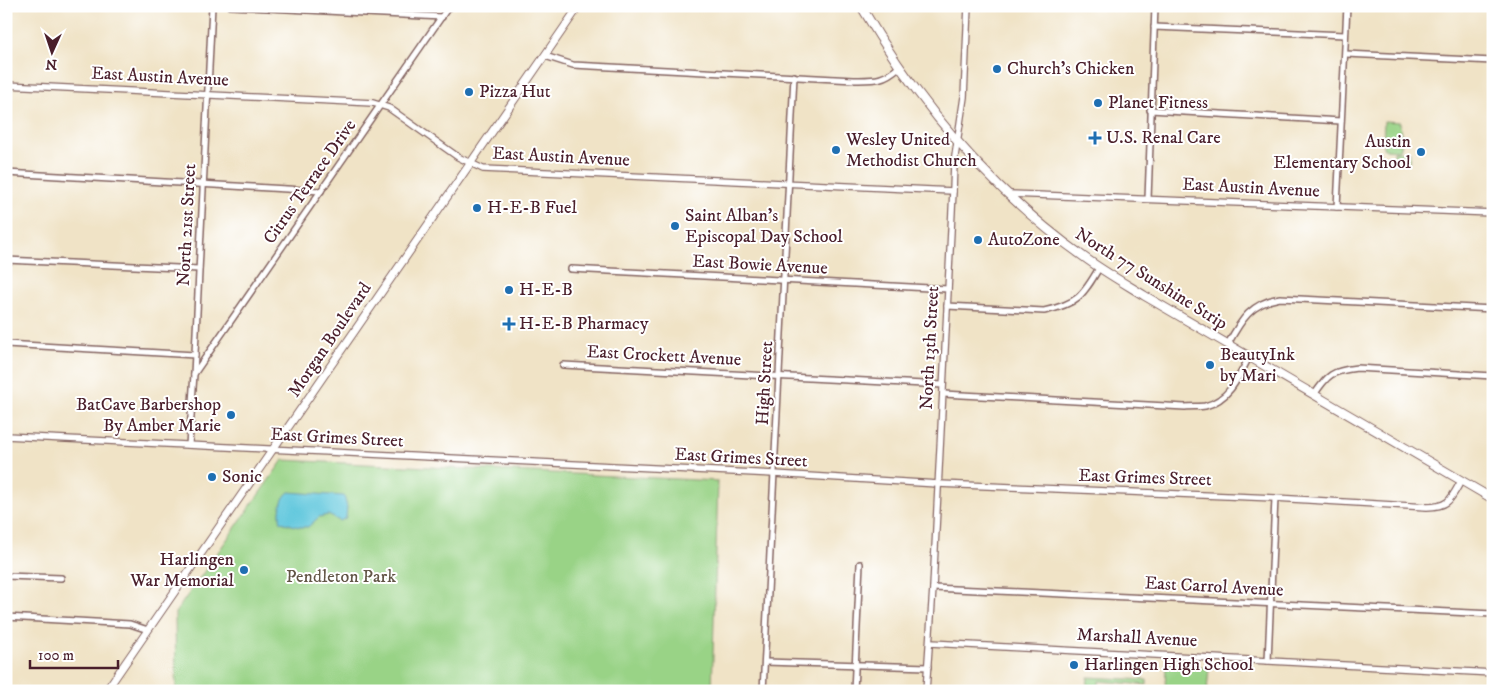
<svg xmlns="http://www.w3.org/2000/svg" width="1499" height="697" viewBox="0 0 1499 697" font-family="'IM FELL DW Pica',serif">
  <rect width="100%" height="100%" fill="#fff"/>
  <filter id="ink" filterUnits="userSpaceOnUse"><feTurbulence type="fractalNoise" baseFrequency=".02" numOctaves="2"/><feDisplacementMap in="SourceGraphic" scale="10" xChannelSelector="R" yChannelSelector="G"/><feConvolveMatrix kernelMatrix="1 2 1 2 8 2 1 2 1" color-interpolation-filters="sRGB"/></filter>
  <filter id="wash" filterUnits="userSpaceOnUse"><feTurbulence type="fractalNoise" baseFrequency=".0096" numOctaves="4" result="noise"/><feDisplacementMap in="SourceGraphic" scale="20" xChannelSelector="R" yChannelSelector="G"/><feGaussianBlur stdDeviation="1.12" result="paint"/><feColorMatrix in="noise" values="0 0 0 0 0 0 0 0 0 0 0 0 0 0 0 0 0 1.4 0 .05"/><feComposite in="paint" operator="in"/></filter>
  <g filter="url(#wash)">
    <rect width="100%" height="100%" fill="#f0e3c6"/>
    <g fill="#99d386" stroke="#727958">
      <path d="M1384,121L1400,122C1400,132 1404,140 1400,150L1384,149L1383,148Z"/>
      <polygon points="1394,151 1410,152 1409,163 1394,162"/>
      <polygon points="283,460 718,481 712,691 176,691 175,613"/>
      <polygon points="1166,665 1209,668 1207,691 1165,691"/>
      <polygon points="1088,677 1147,680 1147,685 1099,681 1099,691 1087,691"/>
    </g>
    <path fill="#60c7dd" stroke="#557384" d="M289,492L344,496L347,507L346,518L340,521L328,515L319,517L308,527H299L281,522C278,513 281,497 289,492Z"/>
  </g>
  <g filter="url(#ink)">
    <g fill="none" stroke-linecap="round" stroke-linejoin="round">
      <defs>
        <g id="minor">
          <polyline points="231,6 442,17"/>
          <polyline points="1154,27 1345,35"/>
          <polyline points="1346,54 1493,61"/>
          <path d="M545,56L573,65L854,80C875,80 883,81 899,67"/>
          <polyline points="1150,110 1341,121"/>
          <polyline points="6,173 321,191"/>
          <polyline points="1148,199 1155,6"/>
          <polyline points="1337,207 1347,6"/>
          <polyline points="6,260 199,269"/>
          <polyline points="571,269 948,289"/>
          <path d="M947,306L1044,311C1077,304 1083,296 1099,268"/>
          <polyline points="6,344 195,355"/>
          <path d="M1228,344C1241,320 1251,303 1280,298L1493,309"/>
          <polyline points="563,365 943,385"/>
          <polyline points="194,374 449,6"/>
          <path d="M943,394L1185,407C1191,406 1199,407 1205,406C1229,400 1239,377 1249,357"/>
          <path d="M1314,395C1328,374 1332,371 1357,368L1493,376"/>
          <polyline points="189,445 194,374 212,6"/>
          <polyline points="6,576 61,578"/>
          <polyline points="933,588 1493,614"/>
          <polyline points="6,617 130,624 148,630"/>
          <polyline points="1268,661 1275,498"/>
          <polyline points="765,662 928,667"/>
          <polyline points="763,691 794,76"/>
          <polyline points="854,691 860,564"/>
        </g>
        <g id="tertiary">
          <polyline points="6,85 373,103 389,108 458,157 483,169 953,191"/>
          <polyline points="1008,194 1493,213"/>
          <path d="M6,436L774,474L938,484L1275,498L1427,507C1449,507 1451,499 1461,481"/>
          <polyline points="930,643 1493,673"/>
          <polyline points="926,691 933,588 953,191 954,163 964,97 968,6"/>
        </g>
        <polyline id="secondary" points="106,691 579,6"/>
        <path id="primary" d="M861,6C919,105 990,190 1084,257C1103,271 1124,283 1145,296L1493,499"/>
      </defs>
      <use href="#minor" stroke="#846461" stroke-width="8"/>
      <use href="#tertiary" stroke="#846461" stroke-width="8"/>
      <use href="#secondary" stroke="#846461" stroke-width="9"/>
      <use href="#primary" stroke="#846461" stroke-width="10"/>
      <use href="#minor" stroke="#fff" stroke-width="5"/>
      <use href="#tertiary" stroke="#fff" stroke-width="5.5"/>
      <use href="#secondary" stroke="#fff" stroke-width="7"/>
      <use href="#primary" stroke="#fff" stroke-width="8"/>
    </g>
  </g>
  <g fill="#1f6fb2" stroke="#fff" stroke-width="2">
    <circle cx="997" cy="69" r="5"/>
    <circle cx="469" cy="92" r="5"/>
    <circle cx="1098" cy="103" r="5"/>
    <path d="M1092.5 130.5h5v5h5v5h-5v5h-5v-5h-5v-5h5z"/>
    <circle cx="836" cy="150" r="5"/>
    <circle cx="1421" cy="152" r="5"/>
    <circle cx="477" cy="208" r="5"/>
    <circle cx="675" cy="226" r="5"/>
    <circle cx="978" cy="240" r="5"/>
    <circle cx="509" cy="290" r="5"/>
    <path d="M506.5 316.5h5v5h5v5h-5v5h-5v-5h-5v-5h5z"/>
    <circle cx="1210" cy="365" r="5"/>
    <circle cx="231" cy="415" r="5"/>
    <circle cx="212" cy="477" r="5"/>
    <circle cx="244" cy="570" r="5"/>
    <circle cx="1074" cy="665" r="5"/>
  </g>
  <g text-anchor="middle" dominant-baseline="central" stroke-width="4" stroke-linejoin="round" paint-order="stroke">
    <g font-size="18" fill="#4a1f2b" stroke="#fff" text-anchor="start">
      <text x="1007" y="69">Church's Chicken</text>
      <text x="479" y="92">Pizza Hut</text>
      <text x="1108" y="103">Planet Fitness</text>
      <text x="1106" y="138">U.S. Renal Care</text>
      <text x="846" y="140">Wesley United<tspan x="846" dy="21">Methodist Church</tspan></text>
      <text x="1411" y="142" text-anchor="end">Austin<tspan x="1411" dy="21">Elementary School</tspan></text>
      <text x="487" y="208">H-E-B Fuel</text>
      <text x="685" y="216">Saint Alban's<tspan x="685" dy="21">Episcopal Day School</tspan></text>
      <text x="988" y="240">AutoZone</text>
      <text x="519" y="290">H-E-B</text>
      <text x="519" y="324">H-E-B Pharmacy</text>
      <text x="1220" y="355">BeautyInk<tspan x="1220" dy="21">by Mari</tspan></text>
      <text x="221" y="405" text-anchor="end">BatCave Barbershop<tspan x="221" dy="21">By Amber Marie</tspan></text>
      <text x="222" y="477">Sonic</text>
      <text x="234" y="560" text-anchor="end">Harlingen<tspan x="234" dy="21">War Memorial</tspan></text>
      <text x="1084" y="665">Harlingen High School</text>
    </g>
    <g font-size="18" fill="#4a1f2b" stroke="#fff">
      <text transform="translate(160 77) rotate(3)">East Austin Avenue</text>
      <text transform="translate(561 157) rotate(3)">East Austin Avenue</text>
      <text transform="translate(310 182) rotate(-55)">Citrus Terrace Drive</text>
      <text transform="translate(1251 188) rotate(3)">East Austin Avenue</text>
      <text transform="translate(187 225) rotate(-87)">North 21st Street</text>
      <text transform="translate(760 265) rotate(3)">East Bowie Avenue</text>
      <text transform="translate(1151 279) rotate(32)">North 77 Sunshine Strip</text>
      <text transform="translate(330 340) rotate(-56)">Morgan Boulevard</text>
      <text transform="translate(930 348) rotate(-87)">North 13th Street</text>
      <text transform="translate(664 356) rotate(3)">East Crockett Avenue</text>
      <text transform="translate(765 383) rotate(-87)">High Street</text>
      <text transform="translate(337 438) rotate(3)">East Grimes Street</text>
      <text transform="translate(741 458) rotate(3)">East Grimes Street</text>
      <text transform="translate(1145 478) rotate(2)">East Grimes Street</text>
      <text transform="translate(1214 587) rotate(3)">East Carrol Avenue</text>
      <text transform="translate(1137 638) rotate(3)">Marshall Avenue</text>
    </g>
    <g font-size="18" fill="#625546" stroke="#fff">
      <text x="341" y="577">Pendleton Park</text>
    </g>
  </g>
  <rect width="1499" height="697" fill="none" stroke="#fff" stroke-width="25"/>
  <g transform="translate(52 52) rotate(183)" stroke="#ffffff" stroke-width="4" paint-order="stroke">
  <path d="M0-4L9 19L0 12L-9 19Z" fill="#4a1f2b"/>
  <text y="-8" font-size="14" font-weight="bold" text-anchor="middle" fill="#4a1f2b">N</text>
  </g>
  <path d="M30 660v8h88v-8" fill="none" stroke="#4a1f2b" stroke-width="2.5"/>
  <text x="38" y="660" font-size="15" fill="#4a1f2b" stroke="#ffffff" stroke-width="4" paint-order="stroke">100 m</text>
</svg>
